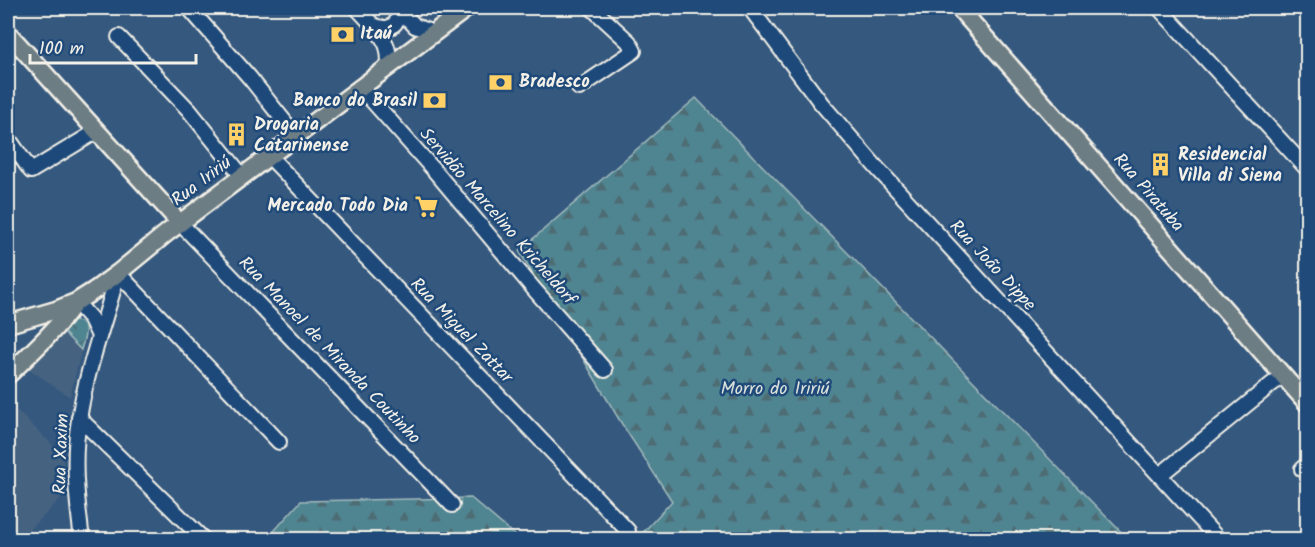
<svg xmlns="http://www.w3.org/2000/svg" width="1315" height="547" viewBox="0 0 1315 547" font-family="Kalam,sans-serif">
  <defs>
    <pattern id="forest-firs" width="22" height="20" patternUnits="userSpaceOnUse" patternTransform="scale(1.5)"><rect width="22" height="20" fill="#508491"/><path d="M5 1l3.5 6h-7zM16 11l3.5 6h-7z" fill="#4d6c73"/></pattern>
    <pattern id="park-crowns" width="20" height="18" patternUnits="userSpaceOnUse" patternTransform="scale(1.5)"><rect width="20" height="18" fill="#508491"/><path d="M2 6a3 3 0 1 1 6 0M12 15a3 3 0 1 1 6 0" fill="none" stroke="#4d6c73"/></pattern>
  </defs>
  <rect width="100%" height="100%" fill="#35587e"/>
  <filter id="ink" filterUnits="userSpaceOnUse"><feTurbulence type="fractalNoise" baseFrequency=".0167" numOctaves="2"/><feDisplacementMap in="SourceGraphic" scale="12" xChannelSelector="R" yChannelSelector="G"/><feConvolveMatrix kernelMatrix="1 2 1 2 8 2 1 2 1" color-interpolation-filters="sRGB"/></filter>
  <g filter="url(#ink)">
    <g fill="#446281">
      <polygon points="74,321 80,321 83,324 86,332 70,397 27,368 71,322"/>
      <polygon points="8,402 63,455 64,495 21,539 8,539"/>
    </g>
    <g fill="url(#forest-firs)" stroke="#a2babc" stroke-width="1.5">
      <polygon points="696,98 1128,539 637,539 672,501 620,421 519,251"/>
      <polygon points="471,498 519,539 266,540 301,501"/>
    </g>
    <path fill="url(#park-crowns)" stroke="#a2babc" stroke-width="1.5" d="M74,321C92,321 84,339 81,350L62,331L71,322Z"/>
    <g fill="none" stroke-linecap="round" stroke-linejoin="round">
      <defs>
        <g id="minor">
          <polyline points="189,8 250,78 296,136"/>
          <path d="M357,8C366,18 383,34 387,47C389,53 389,60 389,66"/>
          <polyline points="398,8 415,26 433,33"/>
          <polyline points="750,8 821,103 876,167 1219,540"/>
          <polyline points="1159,8 1308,170"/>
          <polyline points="1303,8 1308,12"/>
          <path d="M372,25C384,30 395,30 399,15L397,8"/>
          <polyline points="119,37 189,110 242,176"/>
          <polyline points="360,87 433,169 533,288 605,370"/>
          <polyline points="579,88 634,51 629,42 592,8"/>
          <polyline points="8,138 31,171 97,131"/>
          <polyline points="269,156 628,531"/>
          <polyline points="180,223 452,505"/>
          <polyline points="118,273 279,442"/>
          <polyline points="76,302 91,319 99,336"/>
          <polyline points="79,418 204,540"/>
          <polyline points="1302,469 1308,464"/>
          <polyline points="1160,475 1283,375"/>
          <path d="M82,540C77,500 72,460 79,420C86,370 105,322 118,273"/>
        </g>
        <g id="major">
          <polyline points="959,8 1308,404"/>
          <polyline points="8,33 180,223"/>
          <polyline points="8,324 56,310 76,302 95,290 118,273 168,232 467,8"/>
          <path d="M8,375C32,352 56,330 75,303"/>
        </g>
      </defs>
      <use href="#minor" stroke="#f4f1e8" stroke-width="18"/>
      <use href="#major" stroke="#f4f1e8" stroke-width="21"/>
      <use href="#minor" stroke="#1f4a7a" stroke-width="14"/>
      <use href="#major" stroke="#6d7d84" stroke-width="16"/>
    </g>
  </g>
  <defs>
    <symbol id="bank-bare" viewBox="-9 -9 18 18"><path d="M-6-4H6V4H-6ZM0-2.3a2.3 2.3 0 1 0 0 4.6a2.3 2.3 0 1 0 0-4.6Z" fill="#ffd166" stroke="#1f4a7a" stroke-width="2.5" paint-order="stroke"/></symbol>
    <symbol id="building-bare" viewBox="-9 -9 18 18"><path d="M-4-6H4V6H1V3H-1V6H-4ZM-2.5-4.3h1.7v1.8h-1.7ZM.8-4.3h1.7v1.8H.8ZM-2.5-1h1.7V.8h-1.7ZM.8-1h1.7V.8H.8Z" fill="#ffd166" stroke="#1f4a7a" stroke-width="2.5" paint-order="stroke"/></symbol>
    <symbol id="supermarket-bare" viewBox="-9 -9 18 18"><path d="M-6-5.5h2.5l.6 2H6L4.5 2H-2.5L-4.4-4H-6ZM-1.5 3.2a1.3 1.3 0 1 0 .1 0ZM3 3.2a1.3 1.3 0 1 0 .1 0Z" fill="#ffd166" stroke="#1f4a7a" stroke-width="2.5" paint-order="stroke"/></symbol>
  </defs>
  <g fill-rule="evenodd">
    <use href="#bank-bare" x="326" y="18" width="33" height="33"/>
    <use href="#bank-bare" x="484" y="66" width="33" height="33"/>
    <use href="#bank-bare" x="418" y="84" width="33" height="33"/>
    <use href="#building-bare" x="220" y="118" width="33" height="33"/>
    <use href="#building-bare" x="1144" y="148" width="33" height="33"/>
    <use href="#supermarket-bare" x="410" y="190" width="33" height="33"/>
  </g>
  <g text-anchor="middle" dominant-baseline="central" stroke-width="5" stroke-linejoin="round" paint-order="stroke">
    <g font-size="18" font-weight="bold" fill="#f4f1e8" stroke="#1f4a7a" text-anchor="start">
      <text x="360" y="34">Itaú</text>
      <text x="519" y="82">Bradesco</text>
      <text x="417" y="101" text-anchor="end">Banco do Brasil</text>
      <text x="254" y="125">Drogaria<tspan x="254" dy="21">Catarinense</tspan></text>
      <text x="1178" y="155">Residencial<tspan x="1178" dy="21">Villa di Siena</tspan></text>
      <text x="408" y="206" text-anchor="end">Mercado Todo Dia</text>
    </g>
    <g font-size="18" fill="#f4f1e8" stroke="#1f4a7a">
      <text transform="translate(202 182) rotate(-37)">Rua Iririú</text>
      <text transform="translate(1148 193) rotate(49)">Rua Piratuba</text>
      <text transform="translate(497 217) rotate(49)">Servidão Marcelino Kricheldorf</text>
      <text transform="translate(992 266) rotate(47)">Rua João Dippe</text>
      <text transform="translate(461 331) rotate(46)">Rua Miguel Zattar</text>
      <text transform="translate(329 351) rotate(46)">Rua Manoel de Miranda Coutinho</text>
      <text transform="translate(62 454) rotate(-88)">Rua Xaxim</text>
    </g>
    <g font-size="18" fill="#dbe1db" stroke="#1f4a7a">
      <text x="775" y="389">Morro do Iririú</text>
    </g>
  </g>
  <rect width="1315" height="547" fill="none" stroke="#1f4a7a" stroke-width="30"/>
  <rect x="15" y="15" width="1285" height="517" fill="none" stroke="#f4f1e8" stroke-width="2" filter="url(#ink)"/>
  <path d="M30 54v9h166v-9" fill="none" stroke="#f4f1e8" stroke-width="3"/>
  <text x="39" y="54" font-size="18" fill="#f4f1e8" stroke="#1f4a7a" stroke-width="4.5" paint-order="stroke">100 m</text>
</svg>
